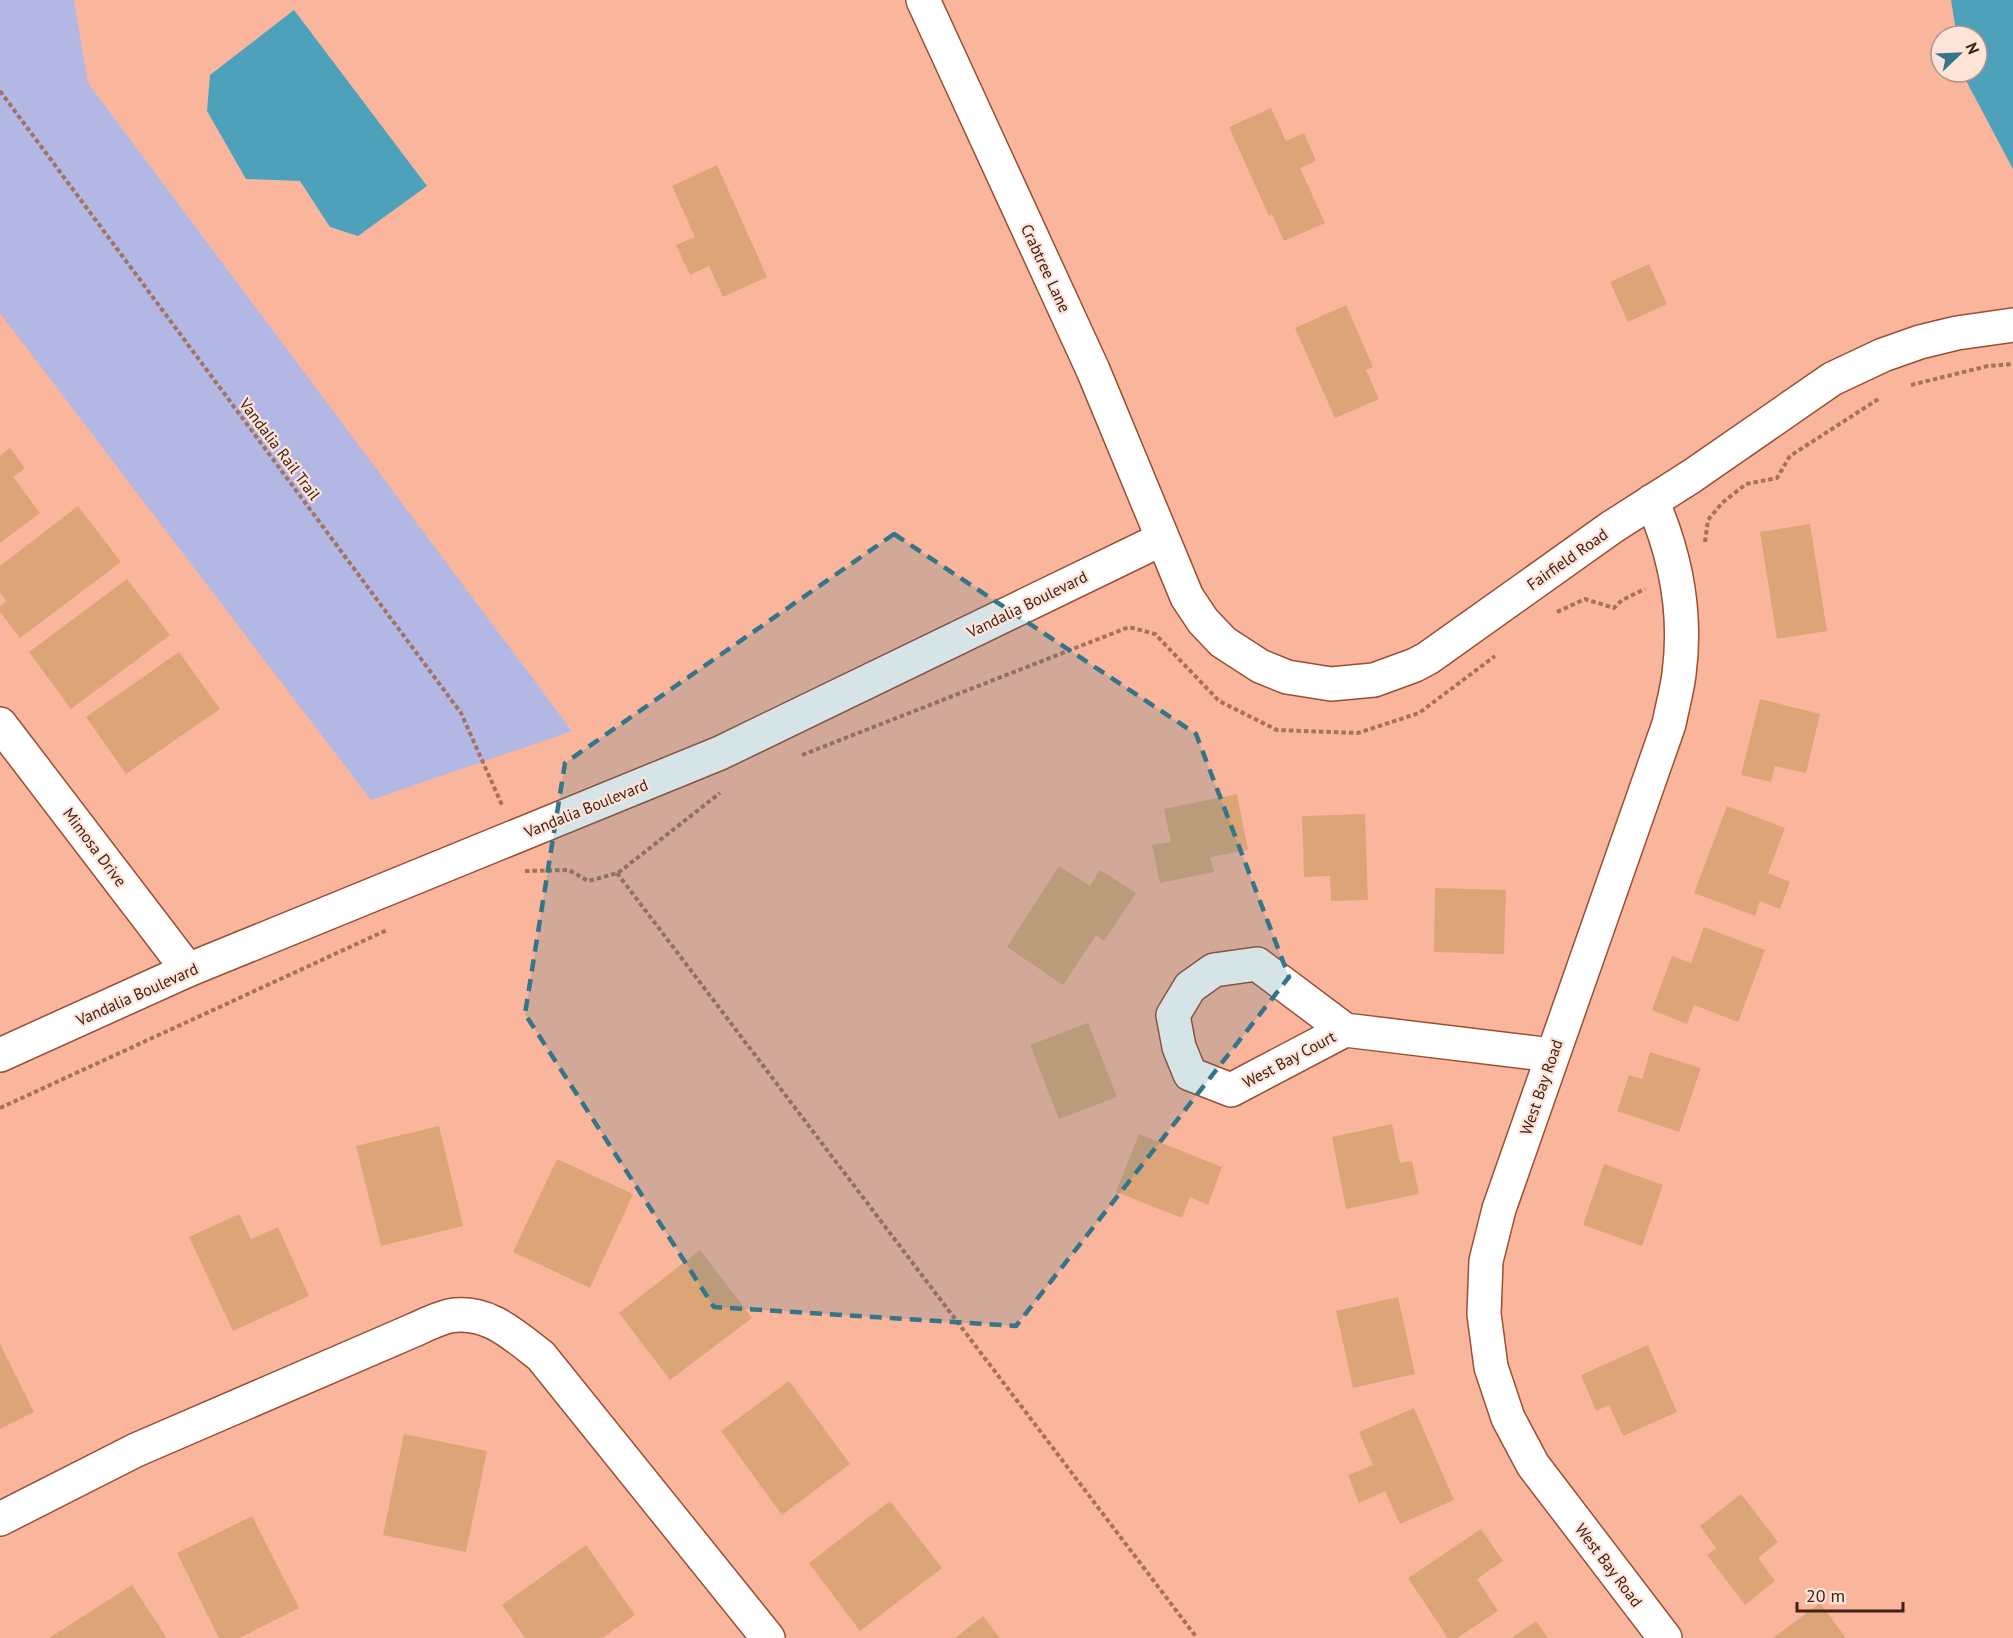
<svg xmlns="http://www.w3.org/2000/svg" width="2013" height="1638" viewBox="0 0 2013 1638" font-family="'PT Sans',sans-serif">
  <rect width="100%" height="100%" fill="#fab69d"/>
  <polygon fill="#b2b7e4" points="0,0 74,0 88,83 572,731 371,800 0,313"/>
  <g fill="#4ea1bb">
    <polygon points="1951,0 2013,0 2013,169 1963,75 1963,72 1977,72 1977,36 1957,36"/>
    <polygon points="294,10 427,186 358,236 330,227 300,181 246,179 207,111 210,75"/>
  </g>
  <g fill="#dca577">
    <polygon points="1271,108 1286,141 1304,133 1316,161 1300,168 1325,223 1284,241 1272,214 1269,216 1229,127"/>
    <polygon points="717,165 767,277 723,297 709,266 690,275 676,245 695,237 672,186"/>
    <polygon points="1649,264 1667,304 1628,322 1610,282"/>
    <polygon points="1346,305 1373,367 1366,370 1379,399 1335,418 1295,328"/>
    <polygon points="10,448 25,468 13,477 40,513 0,543 0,456"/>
    <polygon points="78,506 121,562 20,638 0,612 0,606 6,601 0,593 0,566"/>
    <polygon points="1810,524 1827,631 1777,639 1760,532"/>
    <polygon points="127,579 170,635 71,709 29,652"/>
    <polygon points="179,652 220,709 126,774 86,717"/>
    <polygon points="1760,699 1820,714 1806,773 1775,766 1771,782 1741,775"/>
    <polygon points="1237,794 1248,850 1210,857 1214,872 1160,883 1152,845 1171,842 1164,809"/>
    <polygon points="1727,806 1785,828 1768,873 1790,882 1780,909 1760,901 1755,916 1694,893"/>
    <polygon points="1365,814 1368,900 1331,901 1330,876 1304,877 1302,816"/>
    <polygon points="1059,866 1090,886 1100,870 1136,893 1104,941 1096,935 1063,985 1007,947"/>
    <polygon points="1435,888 1506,890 1504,954 1434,952"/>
    <polygon points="1704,927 1765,950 1738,1022 1694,1005 1687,1024 1652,1010 1672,956 1691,963"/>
    <polygon points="1088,1023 1117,1097 1059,1119 1030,1045"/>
    <polygon points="1650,1052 1701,1068 1679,1132 1617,1111 1629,1075 1642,1079"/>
    <polygon points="1392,1124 1400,1163 1412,1161 1419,1194 1346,1209 1332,1137"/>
    <polygon points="439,1126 463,1226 381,1246 356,1146"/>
    <polygon points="1139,1134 1222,1167 1208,1205 1190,1197 1182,1218 1116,1192"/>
    <polygon points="557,1159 633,1194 590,1288 513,1252"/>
    <polygon points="1604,1164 1663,1185 1642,1246 1583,1225"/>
    <polygon points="239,1214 251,1239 278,1227 309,1296 233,1331 189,1237"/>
    <polygon points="700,1250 752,1318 670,1380 619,1313"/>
    <polygon points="1398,1297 1415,1374 1353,1388 1336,1311"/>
    <polygon points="0,1344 34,1412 0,1429"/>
    <polygon points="1648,1345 1677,1412 1623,1436 1609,1405 1596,1411 1581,1375"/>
    <polygon points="789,1381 850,1464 782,1515 721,1431"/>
    <polygon points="1414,1408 1454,1500 1400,1524 1385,1491 1359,1503 1348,1475 1373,1465 1359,1432"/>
    <polygon points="404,1434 487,1451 466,1552 383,1535"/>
    <polygon points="1741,1494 1778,1542 1758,1558 1775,1581 1745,1605 1707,1555 1716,1548 1700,1526"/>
    <polygon points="890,1501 942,1568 860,1631 809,1563"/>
    <polygon points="252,1516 299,1608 239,1638 219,1638 177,1553"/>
    <polygon points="1481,1529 1503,1561 1477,1579 1498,1611 1457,1638 1448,1638 1408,1578"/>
    <polygon points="586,1545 635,1615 602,1638 525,1638 502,1605"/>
    <polygon points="132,1585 167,1638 49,1638"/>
    <polygon points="1820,1603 1846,1638 1773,1638"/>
    <polygon points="983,1616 1000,1638 955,1638"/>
    <polygon points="1536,1621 1548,1638 1512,1638"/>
  </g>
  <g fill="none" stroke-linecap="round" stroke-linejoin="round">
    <defs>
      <g id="minor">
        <polyline points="923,0 1093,370 1187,597 1203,621 1223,642 1260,666 1287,677 1331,684 1374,680 1415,665 1428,658 1612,527 1692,476 1832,379 1883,355 1920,342 1957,333 2013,325"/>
        <path d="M1652,501C1676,556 1687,614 1679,674C1677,691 1672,708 1669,724L1499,1209L1486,1261L1484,1314L1491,1367L1508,1418L1533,1465L1665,1638"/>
        <polyline points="0,724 188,970"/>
        <polyline points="1345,1030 1231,1090 1190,1074 1179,1047 1173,1015 1190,987 1214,970 1257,964 1345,1030 1552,1055"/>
        <polyline points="0,1055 188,970 720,753 1162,539"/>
        <path d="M0,1519L136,1450L414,1330C425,1325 437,1319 449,1316C487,1309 514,1335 541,1356L768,1638"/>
      </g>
    </defs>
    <use href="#minor" stroke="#9a4f32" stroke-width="36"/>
    <g stroke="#a5725e" stroke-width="4" stroke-dasharray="4.5 3" stroke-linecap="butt">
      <polyline points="0,91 461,713 502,805"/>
      <polyline points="1911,385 1988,366 2013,364"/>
      <polyline points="1705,542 1708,520 1722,503 1746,484 1777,478 1790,456 1880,398"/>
      <polyline points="1557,612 1585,599 1614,608 1622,600 1645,589"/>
      <polyline points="802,755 1129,627 1155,634 1219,701 1277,730 1358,733 1419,713 1495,656"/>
      <polyline points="525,871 569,870 588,881 618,873 720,793"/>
      <polyline points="617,873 1197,1638"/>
      <polyline points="0,1108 387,930"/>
    </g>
    <use href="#minor" stroke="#fff" stroke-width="33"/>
  </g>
  <path fill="#347588" fill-opacity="0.2" stroke="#347588" stroke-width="4.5" stroke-dasharray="12 8" stroke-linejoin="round" d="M894,534L1196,734L1289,977L1016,1326L714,1307L525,1014L565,763Z"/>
  <g text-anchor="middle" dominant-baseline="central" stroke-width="4.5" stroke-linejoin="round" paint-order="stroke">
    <g font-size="16" fill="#412114" stroke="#fee3d9">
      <text transform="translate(1046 268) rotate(65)">Crabtree Lane</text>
      <text transform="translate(280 449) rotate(53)">Vandalia Rail Trail</text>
      <text transform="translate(1567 559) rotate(-35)">Fairfield Road</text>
      <text transform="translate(1027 604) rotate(-26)">Vandalia Boulevard</text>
      <text transform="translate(586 808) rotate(-22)">Vandalia Boulevard</text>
      <text transform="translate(95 847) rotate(53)">Mimosa Drive</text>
      <text transform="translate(137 994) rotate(-24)">Vandalia Boulevard</text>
      <text transform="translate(1289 1059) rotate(-28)">West Bay Court</text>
      <text transform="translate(1541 1087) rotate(-71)">West Bay Road</text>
      <text transform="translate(1609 1565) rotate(53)">West Bay Road</text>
    </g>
  </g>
  <g transform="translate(1959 54) rotate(67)"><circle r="28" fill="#fee3d9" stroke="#b2958a" stroke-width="1.5"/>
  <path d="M0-4.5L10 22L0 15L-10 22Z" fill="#347588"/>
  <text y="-9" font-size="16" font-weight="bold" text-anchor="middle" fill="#412114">N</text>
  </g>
  <path d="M1797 1602v9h106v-9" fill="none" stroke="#412114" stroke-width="3"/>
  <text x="1806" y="1602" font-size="18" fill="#412114" stroke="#fee3d9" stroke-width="4.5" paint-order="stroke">20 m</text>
</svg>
